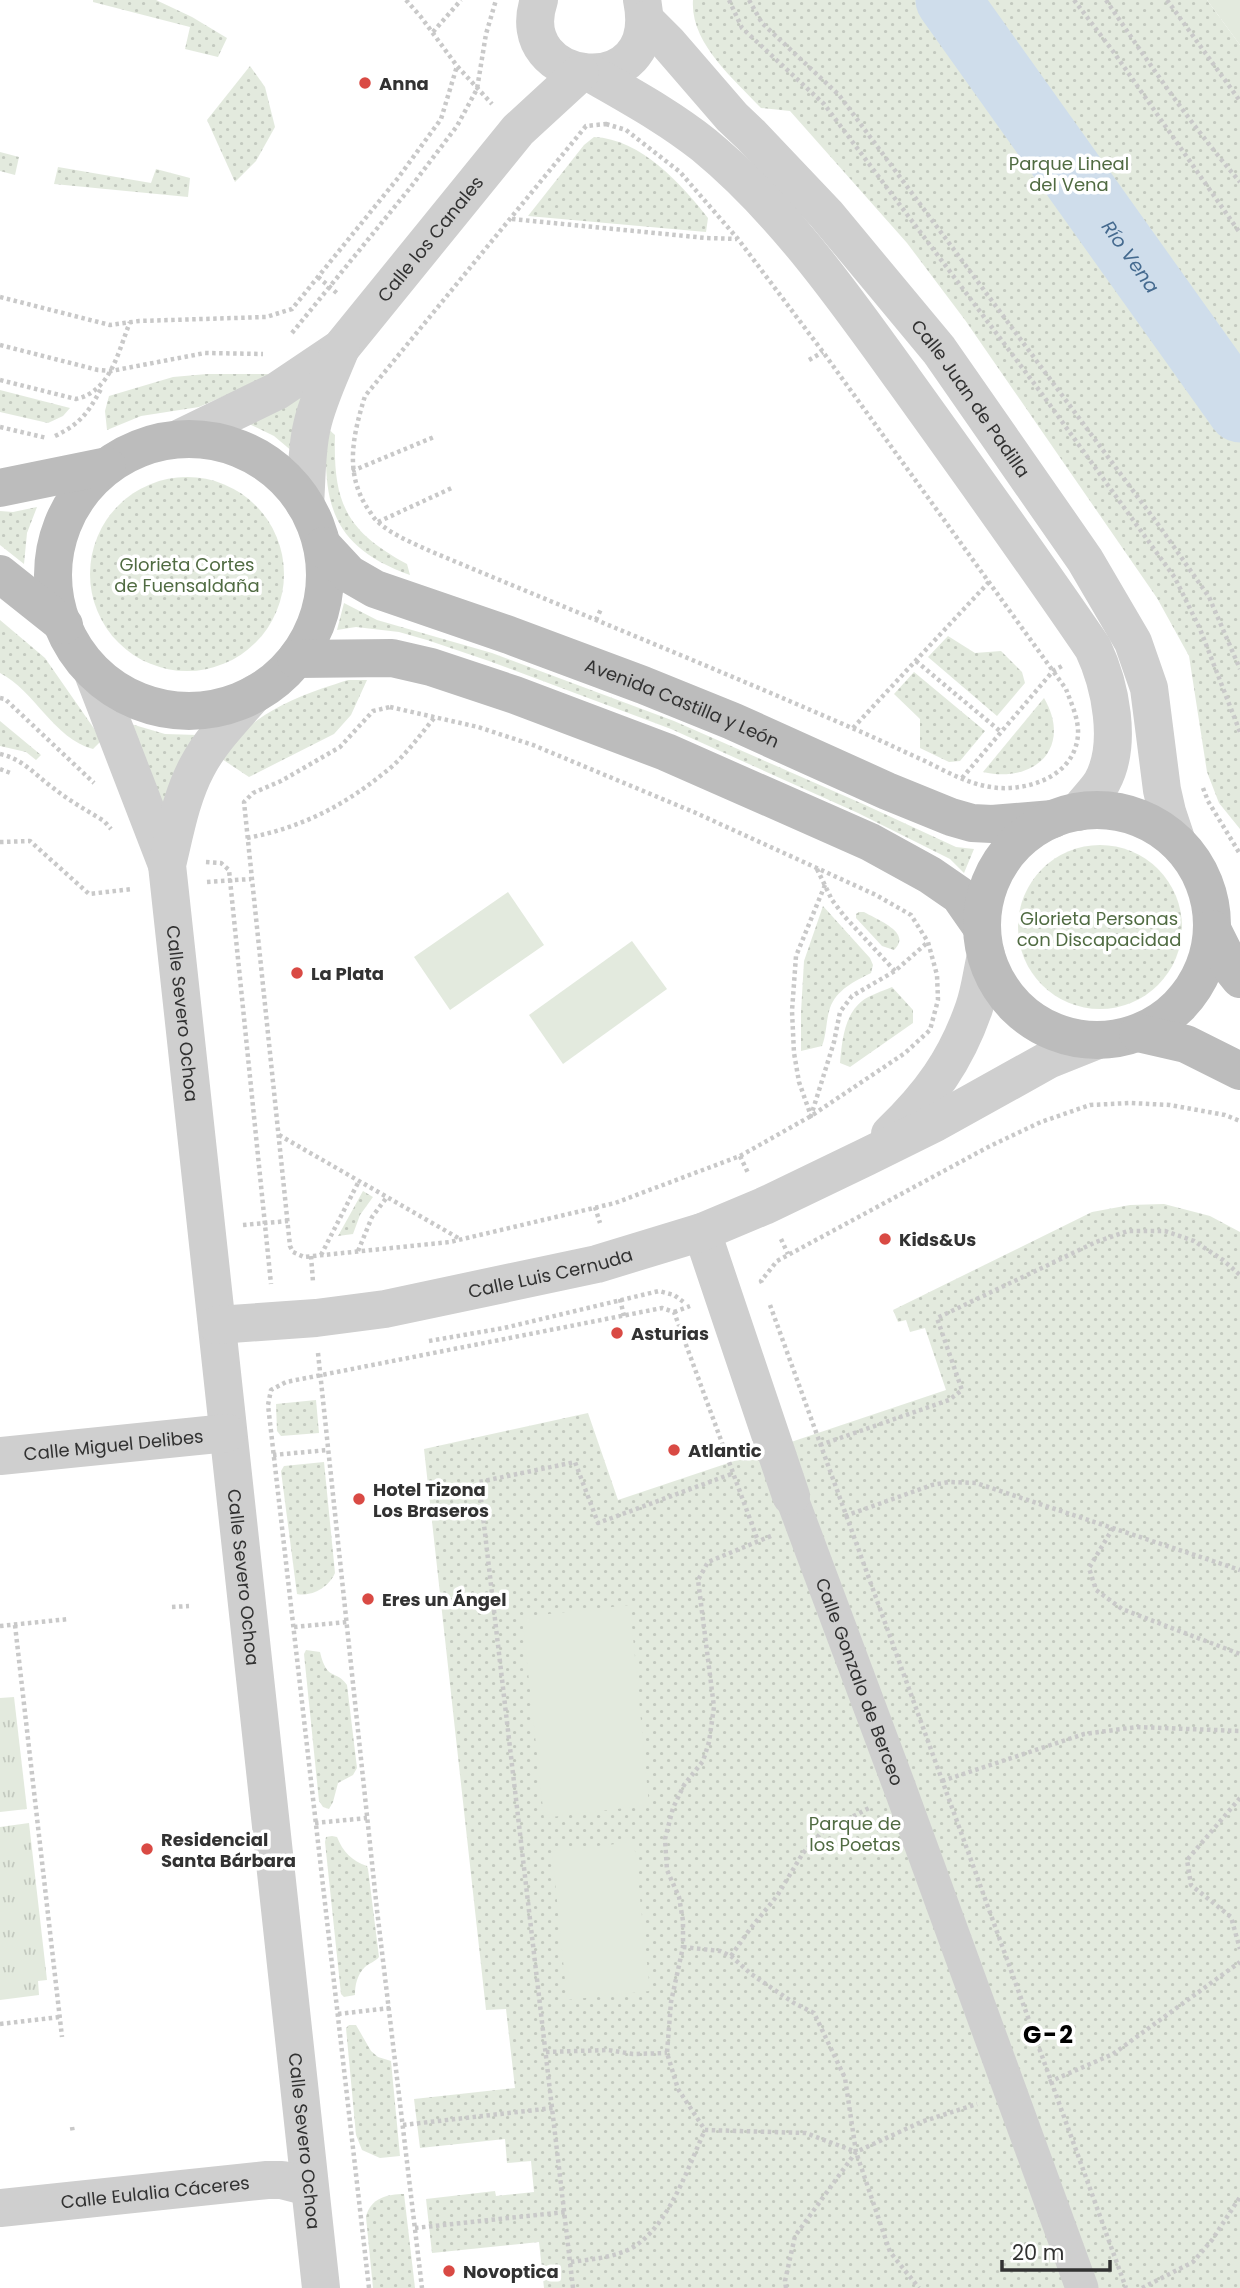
<svg xmlns="http://www.w3.org/2000/svg" width="1240" height="2288" viewBox="0 0 1240 2288" font-family="Poppins,sans-serif">
  <defs>
    <pattern id="grass-tufts" width="24" height="20" patternUnits="userSpaceOnUse" patternTransform="scale(1.75)"><rect width="24" height="20" fill="#e3eade"/><path d="M3 7l-1-3M5 7V3M7 7l1-3M15 17l-1-3M17 17v-4M19 17l1-3" fill="none" stroke="#c3c9bf"/></pattern>
    <pattern id="park-dots" width="8" height="8" patternUnits="userSpaceOnUse" patternTransform="scale(1.75)"><rect width="8" height="8" fill="#e3eade"/><path d="M2 2h.1M6 6h.1" fill="none" stroke="#c3c9bf" stroke-width="1.8" stroke-linecap="round"/></pattern>
  </defs>
  <rect width="100%" height="100%" fill="#fff"/>
  <g fill="url(#grass-tufts)">
    <polygon points="14,1697 27,1809 0,1812 0,1698"/>
    <polygon points="29,1823 47,1980 38,1981 39,1995 0,2000 0,1827"/>
  </g>
  <g fill="url(#park-dots)">
    <polygon points="93,0 156,0 192,17 227,38 218,57 185,49 190,27 93,2"/>
    <path d="M693,0H1207L1240,45V829L1219,803L1207,772L1189,656L1157,598L965,320L907,243L790,111L761,108C734,79 690,43 693,0Z"/>
    <polygon points="250,66 265,87 275,127 256,161 235,182 207,120"/>
    <path d="M594,137C641,139 681,184 708,218L706,232L528,216L584,145Z"/>
    <polygon points="0,152 19,157 15,175 0,171"/>
    <polygon points="58,167 151,183 156,169 190,178 188,197 54,184"/>
    <polygon points="207,374 274,374 199,407 141,416 107,430 105,411 109,396 173,377"/>
    <polygon points="303,389 293,452 274,436 247,423"/>
    <polygon points="0,390 70,408 63,416 48,423 0,412"/>
    <path d="M327,428L335,435C333,503 346,531 407,564L410,575C332,547 322,504 327,428Z"/>
    <circle cx="187" cy="574" r="97"/>
    <polygon points="37,507 27,533 24,564 0,545 0,511 13,512"/>
    <polygon points="344,603 377,620 492,653 674,721 863,804 956,847 974,849 964,873 950,859 858,813 671,729 489,661 427,640 399,632 356,627 337,630"/>
    <path d="M0,620L45,658L102,740L93,749C54,739 35,691 0,673Z"/>
    <polygon points="948,636 975,653 1001,651 1022,672 1025,683 997,716 928,657"/>
    <polygon points="914,672 985,731 960,761 949,762 920,748 920,719 894,694"/>
    <path d="M348,680H367L351,715L334,734L249,777L219,757C228,747 237,736 247,728C278,703 310,692 348,680Z"/>
    <path d="M1044,698C1073,748 1034,784 983,772Z"/>
    <polygon points="0,721 41,755 36,760 26,752 0,746"/>
    <polygon points="131,724 165,734 198,735 162,823"/>
    <circle cx="1100" cy="927" r="82"/>
    <path d="M823,906L870,958L873,965L871,973C855,981 836,990 830,1008C826,1019 827,1033 822,1046L801,1051V1012L804,961Z"/>
    <path d="M859,912H864C878,920 913,933 894,950L882,946L856,918V914Z"/>
    <path d="M892,987L913,1010V1023L850,1067L840,1063C842,1042 844,1015 862,1001C870,995 883,991 892,987Z"/>
    <polygon points="363,1191 373,1197 360,1215 353,1234 338,1236"/>
    <polygon points="1164,1204 1210,1216 1240,1232 1240,2288 544,2288 539,2242 432,2253 426,2199 495,2191 496,2196 534,2192 531,2161 507,2163 505,2139 420,2148 414,2099 515,2088 506,2009 486,2010 424,1449 588,1413 618,1500 946,1390 925,1328 910,1332 906,1320 898,1322 893,1310 1092,1212 1130,1205"/>
    <polygon points="316,1400 319,1433 281,1436 277,1431 276,1404"/>
    <path d="M324,1462L335,1573C329,1587 312,1597 297,1594L281,1471L284,1466Z"/>
    <path d="M306,1650L320,1652C327,1682 336,1669 347,1685L357,1768L353,1775L338,1783L333,1802L329,1809L323,1807L319,1801L304,1654Z"/>
    <path d="M332,1836L337,1837C343,1852 352,1861 367,1866L368,1869L379,1957C375,1962 369,1963 365,1967C357,1975 355,1985 355,1995L344,1997L341,1994L325,1842L326,1837Z"/>
    <polygon points="349,2025 356,2025 371,2051 378,2057 391,2061 400,2156 380,2158 362,2150 356,2135 346,2028"/>
    <path d="M404,2194L415,2288H373L366,2217C370,2198 388,2194 404,2194Z"/>
  </g>
  <g fill="#e3eade">
    <polygon points="1207,0 1240,0 1240,45"/>
    <polygon points="508,892 544,945 450,1010 414,957"/>
    <polygon points="632,941 667,989 563,1064 529,1015"/>
    <polygon points="630,1605 649,1805 544,1818 522,1617"/>
    <polygon points="634,1842 650,1991 567,2000 552,1851"/>
  </g>
  <g fill="none" stroke-linecap="round" stroke-linejoin="round">
    <path stroke="#cfddeb" stroke-width="65" id="s1" d="M948,0L1240,410"/>
    <g stroke="#c9c9c9" stroke-width="4.5" stroke-dasharray="3.5 3.5" stroke-linecap="butt">
      <polyline points="406,0 421,17 457,66 492,104"/>
      <polyline points="729,0 742,28 824,104 1042,394 1175,578 1200,629 1240,732"/>
      <polyline points="749,0 762,23 839,95 1160,527 1209,597 1240,669"/>
      <polyline points="1074,0 1115,54 1240,233"/>
      <path d="M1106,0C1148,62 1191,125 1240,182"/>
      <polyline points="1167,0 1240,101"/>
      <polyline points="433,32 461,0"/>
      <path d="M606,124L626,130L680,172L738,239L823,352L1066,689C1071,703 1079,719 1078,735C1075,770 1042,786 1010,788C979,790 951,774 925,761C900,750 876,738 852,728C712,667 571,610 430,551C413,543 392,535 378,522C374,519 371,513 368,509C344,473 353,435 365,396L586,126Z"/>
      <polyline points="512,219 706,238 737,239"/>
      <polyline points="318,277 338,294"/>
      <polyline points="0,297 110,325 139,321 266,317 292,309 398,178 441,119 457,66"/>
      <polyline points="292,333 410,188 457,126 477,89 486,34 496,0"/>
      <polyline points="0,345 98,370 111,371 205,353 263,354"/>
      <polyline points="809,360 823,352"/>
      <path d="M0,380L76,399C111,391 118,352 130,322"/>
      <polyline points="0,427 47,438"/>
      <path d="M55,436C80,424 88,413 101,389"/>
      <polyline points="352,471 434,437"/>
      <polyline points="378,522 454,487"/>
      <polyline points="596,620 601,609"/>
      <polyline points="916,661 1001,732"/>
      <polyline points="0,698 5,699 94,783"/>
      <polygon points="390,707 478,727 533,745 696,813 876,895 911,915 928,942 937,975 938,1000 930,1030 905,1053 811,1116 740,1156 615,1203 450,1242 304,1257 293,1252 290,1246 244,802 253,793 281,781 340,747 373,711"/>
      <polyline points="853,728 989,582"/>
      <path d="M0,754C23,759 34,774 52,787C68,800 86,810 104,821L111,829"/>
      <polyline points="0,769 13,774"/>
      <polyline points="962,778 1053,671 1062,666"/>
      <polyline points="1203,788 1208,801 1240,854"/>
      <path d="M247,838C300,828 342,807 384,773C404,758 419,736 435,717"/>
      <polyline points="0,842 30,841 89,894 132,889"/>
      <polyline points="206,862 221,863 229,870 271,1284"/>
      <polyline points="817,869 832,900 845,917 895,971"/>
      <polyline points="207,882 251,879"/>
      <polyline points="825,885 796,956 792,1011 794,1053 799,1082 811,1116 834,1042 840,1012 852,996 895,971 928,942"/>
      <polyline points="279,1135 460,1239"/>
      <polyline points="740,1156 749,1175"/>
      <polyline points="595,1207 600,1223"/>
      <polyline points="243,1225 288,1221"/>
      <polyline points="781,1239 788,1254"/>
      <polyline points="358,1251 372,1217 387,1197"/>
      <polyline points="321,1255 359,1181"/>
      <polyline points="311,1256 313,1282"/>
      <polyline points="762,1283 761,1281 777,1261 990,1146 1041,1122 1090,1105 1130,1103 1170,1105 1225,1115 1240,1121"/>
      <polyline points="620,1299 624,1316"/>
      <polyline points="770,1305 1126,2288"/>
      <polyline points="674,1312 690,1306"/>
      <polyline points="429,1341 504,1328 659,1291 674,1295 685,1303"/>
      <polyline points="318,1353 377,1910 422,2288"/>
      <polyline points="820,1445 949,1400 962,1390 937,1318 1096,1242 1128,1231 1165,1231 1194,1241 1223,1260 1240,1275"/>
      <polyline points="273,1455 328,1450"/>
      <polyline points="845,1516 932,1485 949,1482 976,1483 1240,1570"/>
      <polyline points="1113,1528 1089,1568 1096,1590 1122,1609 1240,1654"/>
      <polyline points="771,1536 708,1562 698,1580 714,1707 709,1742 703,1761 684,1785 673,1808 665,1839 667,1870 679,1897 683,1921 683,1947 671,2002 667,2053 678,2089 705,2130 806,2133 856,2152"/>
      <polyline points="172,1607 189,1606"/>
      <polyline points="15,1625 62,2037"/>
      <polyline points="0,1626 69,1619"/>
      <polyline points="294,1627 347,1622"/>
      <polyline points="942,1781 1084,1734 1137,1727 1240,1731"/>
      <polyline points="1240,1798 1187,1860 1191,1885 1231,1917 1240,1949"/>
      <polyline points="315,1823 367,1818"/>
      <polyline points="683,1947 720,1951 731,1956 751,1974 794,2003 814,2013 845,2078 856,2152 890,2252 919,2288"/>
      <polyline points="731,1956 750,1929 777,1896 803,1853 821,1833 871,1807"/>
      <polyline points="338,2014 390,2008"/>
      <polyline points="0,2024 60,2017"/>
      <polyline points="546,2052 608,2050 633,2054 667,2053"/>
      <polyline points="1049,2082 1113,2054 1240,1962"/>
      <polyline points="403,2125 553,2108"/>
      <polyline points="72,2127 73,2133"/>
      <polyline points="415,2228 565,2212"/>
      <path d="M571,2262C591,2259 616,2258 635,2246C670,2223 688,2167 705,2130"/>
      <polyline points="369,2288 268,1405 271,1390 286,1382 662,1308 674,1312 758,1541"/>
      <polyline points="573,2288 479,1482 575,1462 598,1523 734,1473"/>
      <polyline points="786,2288 785,2281 795,2236 856,2152 921,2122 977,2104"/>
      <polyline points="1142,2288 1193,2262 1212,2240 1240,2197"/>
    </g>
    <path stroke="#cfcfcf" stroke-width="33" id="s2" d="M791,1496L901,1791L1082,2288"/>
    <g stroke="#cfcfcf" stroke-width="38">
      <path d="M539,0C509,87 664,106 642,0"/>
      <path id="s3" d="M645,20L668,43L732,117L751,135L826,214L939,350L1085,560L1133,642L1149,688L1162,790L1167,812L1177,842"/>
      <path d="M592,74C630,96 669,117 704,145C783,210 844,297 903,379C967,468 1031,557 1093,648C1110,684 1123,744 1102,782C1096,792 1085,802 1078,812"/>
      <path id="s4" d="M180,438L277,391L341,348L518,130L580,73"/>
      <path d="M305,504C307,478 306,451 312,426C318,399 331,373 341,348"/>
      <polyline points="93,673 167,865"/>
      <path id="s5" d="M254,694C234,717 211,740 197,767C181,797 175,832 167,865L321,2288"/>
      <path d="M890,1134C930,1096 956,1060 974,1008C980,991 982,972 986,955"/>
      <polyline points="702,1232 791,1496"/>
      <path id="s6" d="M217,1325L316,1318L385,1309L597,1264L702,1232L764,1206L866,1157L935,1123L1050,1059L1095,1041"/>
      <path id="s7" d="M0,1456L227,1433"/>
      <path id="s8" d="M0,2208L267,2180H282L309,2187"/>
    </g>
    <g stroke="#bcbcbc" stroke-width="38">
      <circle cx="189" cy="575" r="136"/>
      <polyline points="0,488 107,466"/>
      <path id="s9" d="M323,546L349,574L375,589L509,635L643,685L732,721L887,791L951,817L972,823L992,824L1053,819"/>
      <polyline points="0,574 64,625"/>
      <polyline points="296,659 392,658 431,667 515,695 666,752 870,842 930,875 959,895 982,928"/>
      <circle cx="1097" cy="925" r="115"/>
      <polyline points="1212,929 1232,969 1240,979"/>
      <polyline points="1138,1033 1186,1044 1240,1071"/>
    </g>
  </g>
  <g fill="#d94a44" stroke="#fff" stroke-width="2.5">
    <circle cx="365" cy="83" r="7"/>
    <circle cx="297" cy="973" r="7"/>
    <circle cx="885" cy="1239" r="7"/>
    <circle cx="617" cy="1333" r="7"/>
    <circle cx="674" cy="1450" r="7"/>
    <circle cx="359" cy="1499" r="7"/>
    <circle cx="368" cy="1599" r="7"/>
    <circle cx="147" cy="1849" r="7"/>
    <circle cx="449" cy="2271" r="7"/>
  </g>
  <g text-anchor="middle" dominant-baseline="central" stroke-width="7" stroke-linejoin="round" paint-order="stroke">
    <g font-size="18" font-weight="bold" fill="#323232" stroke="#fff" text-anchor="start">
      <text x="379" y="83">Anna</text>
      <text x="311" y="973">La Plata</text>
      <text x="899" y="1239">Kids&amp;Us</text>
      <text x="631" y="1333">Asturias</text>
      <text x="688" y="1450">Atlantic</text>
      <text x="373" y="1489">Hotel Tizona<tspan x="373" dy="21">Los Braseros</tspan></text>
      <text x="382" y="1599">Eres un Ángel</text>
      <text x="161" y="1839">Residencial<tspan x="161" dy="21">Santa Bárbara</tspan></text>
      <text x="463" y="2271">Novoptica</text>
    </g>
    <g font-size="18" fill="#506b42" stroke="#fff">
      <text x="1069" y="163">Parque Lineal<tspan x="1069" dy="21">del Vena</tspan></text>
      <text x="187" y="564">Glorieta Cortes<tspan x="187" dy="21">de Fuensaldaña</tspan></text>
      <text x="1099" y="918">Glorieta Personas<tspan x="1099" dy="21">con Discapacidad</tspan></text>
      <text x="855" y="1823">Parque de<tspan x="855" dy="21">los Poetas</tspan></text>
    </g>
    <g font-size="18" fill="#323232" stroke="#fff">
      <text stroke="none"><textPath href="#s4" startOffset="326">Calle los Canales</textPath></text>
      <text stroke="none"><textPath href="#s3" startOffset="500">Calle Juan de Padilla</textPath></text>
      <text stroke="none"><textPath href="#s9" startOffset="396">Avenida Castilla y León</textPath></text>
      <text stroke="none"><textPath href="#s5" startOffset="345">Calle Severo Ochoa</textPath></text>
      <text stroke="none"><textPath href="#s6" startOffset="338">Calle Luis Cernuda</textPath></text>
      <text stroke="none"><textPath href="#s7" startOffset="114">Calle Miguel Delibes</textPath></text>
      <text stroke="none"><textPath href="#s5" startOffset="912">Calle Severo Ochoa</textPath></text>
      <text stroke="none"><textPath href="#s2" startOffset="198">Calle Gonzalo de Berceo</textPath></text>
      <text stroke="none"><textPath href="#s5" startOffset="1479">Calle Severo Ochoa</textPath></text>
      <text stroke="none"><textPath href="#s8" startOffset="156">Calle Eulalia Cáceres</textPath></text>
    </g>
    <g font-size="19" font-style="italic" fill="#456a8f" stroke="#fff">
      <text stroke="none"><textPath href="#s1" startOffset="315">Río Vena</textPath></text>
    </g>
    <g font-size="24" font-weight="bold" letter-spacing="2" fill="#000" stroke="#fff">
      <text x="1049" y="2034">G-2</text>
    </g>
  </g>
  <path d="M1002 2260v10h108v-10" fill="none" stroke="#323232" stroke-width="3.5"/>
  <text x="1012" y="2260" font-size="21" fill="#323232" stroke="#ffffff" stroke-width="5" paint-order="stroke">20 m</text>
</svg>
